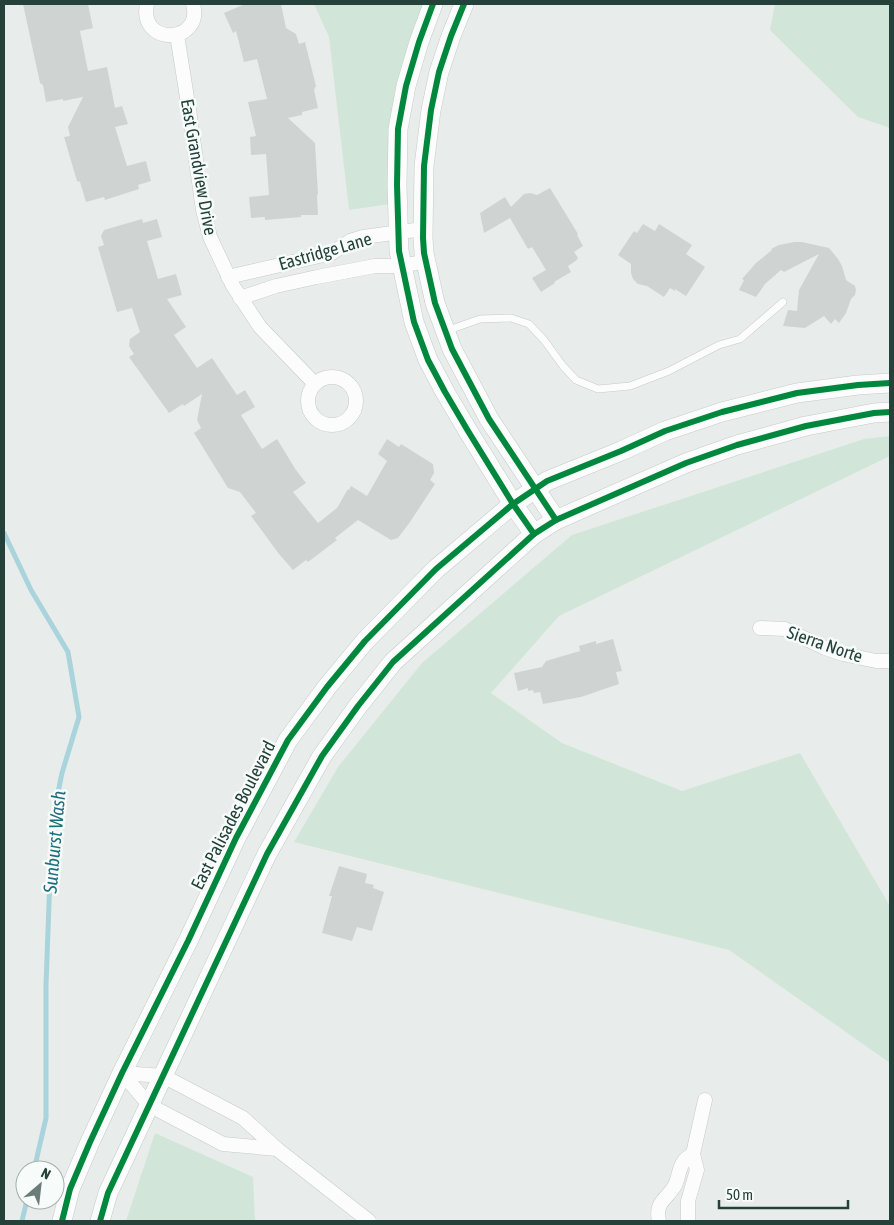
<svg xmlns="http://www.w3.org/2000/svg" width="894" height="1225" viewBox="0 0 894 1225" font-family="'Asap Condensed',sans-serif">
  <rect width="100%" height="100%" fill="#e8edeb"/>
  <g fill="#d1e6d8">
    <polygon points="314,4 425,4 414,25 402,75 390,204 349,210 329,37"/>
    <polygon points="775,4 890,4 890,128 858,117 770,30"/>
    <polygon points="890,436 890,456 559,616 491,693 562,743 682,791 800,753 890,906 890,1063 729,950 294,842 338,767 422,663 572,535 864,439"/>
    <polygon points="155,1133 253,1177 255,1221 126,1221"/>
  </g>
  <g fill="none" stroke-linecap="round" stroke-linejoin="round">
    <g stroke="#a9d4db" stroke-width="5">
      <polyline points="4,533 31,590 68,652 79,717 62,773 52,822 46,985 46,1118 34,1170"/>
      <polyline points="22,1221 27,1200"/>
    </g>
  </g>
  <g fill="#cfd4d2">
    <polygon points="23,4 88,4 93,28 80,31 88,71 107,67 115,108 122,106 128,124 115,127 127,166 146,161 151,181 138,185 139,189 105,200 104,197 86,202 80,182 77,181 64,137 70,136 68,127 83,97 63,101 63,99 46,102 43,85 40,83"/>
    <polygon points="245,4 281,4 286,28 296,34 299,44 305,42 316,86 314,90 318,108 302,112 302,115 288,118 315,143 318,194 317,195 318,215 301,215 301,217 265,220 265,217 251,218 249,197 269,195 266,154 251,155 250,137 256,136 248,102 267,99 257,59 244,62 236,31 233,33 224,13"/>
    <polygon points="550,188 578,234 577,235 583,246 574,252 578,258 577,259 577,260 568,266 571,272 554,282 555,283 541,292 532,278 546,270 532,247 528,249 510,218 484,233 480,213 505,197 511,207 524,194 530,193 537,195"/>
    <polygon points="142,219 143,223 157,219 162,237 147,241 158,279 176,274 182,295 167,299 186,327 174,335 197,368 212,358 237,395 245,390 255,407 241,415 262,449 277,439 296,470 306,483 293,492 318,523 337,508 348,489 349,490 351,486 367,496 387,461 378,454 387,439 399,447 401,444 433,464 434,473 430,480 435,484 410,522 398,538 391,540 358,520 335,538 337,540 308,562 306,560 293,570 279,554 251,516 256,513 240,492 228,488 194,433 201,428 197,420 202,394 184,406 183,404 169,413 129,357 134,354 129,346 130,339 140,332 132,308 117,312 98,247 104,245 101,236 104,230"/>
    <polygon points="643,224 655,231 659,224 692,245 686,254 705,267 686,296 675,289 675,291 670,288 664,297 647,286 638,284 633,279 631,273 631,264 618,255 634,231 637,233"/>
    <polygon points="794,242 802,242 829,248 838,259 842,266 846,280 855,286 856,290 855,295 851,299 846,313 839,323 835,319 831,324 824,316 805,328 783,326 788,310 797,311 799,290 819,254 784,272 781,270 765,284 756,297 739,290 744,280 742,279 756,263 772,250 771,249 779,245"/>
    <polygon points="613,639 622,671 616,672 619,684 581,697 543,704 540,692 534,693 533,690 528,691 528,688 518,691 514,673 542,667 546,661 580,651 579,646 596,641 596,644"/>
    <polygon points="339,866 367,874 365,883 374,885 373,888 384,892 372,931 357,927 352,941 322,933 332,896 329,896"/>
  </g>
  <g fill="none" stroke-linecap="round" stroke-linejoin="round">
    <defs>
      <polyline id="lane" points="446,331 480,319 511,318 529,324 544,340 563,366 576,380 598,389 630,386 669,371 719,345 740,339 783,302"/>
      <g id="street">
        <path d="M147,4C138,47 204,44 193,4"/>
        <polyline points="177,35 189,110 203,210 210,237 233,286 260,327 315,384"/>
        <polyline points="228,277 332,253 350,241 363,237 423,229"/>
        <polyline points="240,298 276,286 317,277 375,266 402,266 426,261"/>
        <circle cx="332" cy="401" r="24"/>
        <polyline points="760,628 785,629 825,648 843,654 876,661 890,661"/>
        <polyline points="122,1073 163,1076 243,1118 277,1149 369,1221"/>
        <polyline points="122,1073 149,1105 223,1144 277,1149"/>
        <path d="M659,1221C655,1202 665,1201 674,1187C679,1179 678,1169 684,1161C686,1158 690,1156 693,1154"/>
        <polyline points="688,1221 688,1201 697,1170 693,1154 705,1100"/>
      </g>
      <g id="secondary">
        <polyline points="433,4 419,42 406,86 398,129 397,185 399,251 414,322 428,360 445,392 468,431 513,504 534,534"/>
        <polyline points="464,4 451,36 439,72 431,110 424,166 423,238 424,253 435,303 452,349 489,419 556,520"/>
        <polyline points="62,1221 70,1189 90,1142 122,1073 188,941 236,838 288,740 327,687 365,641 436,569 513,504 547,481 621,451 665,431 722,412 797,393 858,385 890,383"/>
        <polyline points="100,1221 108,1193 267,854 322,756 358,706 393,662 534,534 556,520 686,463 737,445 806,426 874,413 890,412"/>
      </g>
    </defs>
    <use href="#lane" stroke="#c5cac8" stroke-width="8"/>
    <use href="#street" stroke="#c5cac8" stroke-width="15"/>
    <use href="#secondary" stroke="#c3cbc8" stroke-width="20"/>
    <use href="#lane" stroke="#fcfcfc" stroke-width="7"/>
    <use href="#street" stroke="#fcfcfc" stroke-width="14"/>
    <use href="#secondary" stroke="#fcfcfc" stroke-width="19"/>
    <defs>
      <g id="cycleway">
        <polyline points="433,4 419,42 406,86 398,129 397,185 399,251 414,322 428,360 445,392 468,431 513,504 534,534"/>
        <polyline points="464,4 451,36 439,72 431,110 424,166 423,238 424,253 435,303 452,349 489,419 556,520"/>
        <polyline points="62,1221 70,1189 90,1142 122,1073 188,941 236,838 288,740 327,687 365,641 436,569 513,504 547,481 621,451 665,431 722,412 797,393 858,385 890,383"/>
        <polyline points="100,1221 108,1193 267,854 322,756 358,706 393,662 534,534 556,520 686,463 737,445 806,426 874,413 890,412"/>
      </g>
    </defs>
    <use href="#cycleway" stroke="#f7fbf9" stroke-width="9"/>
    <use href="#cycleway" stroke="#00873e" stroke-width="6"/>
  </g>
  <g text-anchor="middle" dominant-baseline="central" stroke-width="5" stroke-linejoin="round" paint-order="stroke">
    <g font-size="18" fill="#24423a" stroke="#f7fbf9">
      <text transform="translate(199 167) rotate(80)">East Grandview Drive</text>
      <text transform="translate(325 251) rotate(-16)">Eastridge Lane</text>
      <text transform="translate(825 644) rotate(19)">Sierra Norte</text>
      <text transform="translate(233 815) rotate(-63)">East Palisades Boulevard</text>
    </g>
    <g font-size="19" font-style="italic" fill="#1c6f80" stroke="#f7fbf9">
      <text transform="translate(54 842) rotate(-85)">Sunburst Wash</text>
    </g>
  </g>
  <rect width="894" height="1225" fill="none" stroke="#24423a" stroke-width="10"/>
  <g transform="translate(40 1185) rotate(28)"><circle r="24" fill="#f7fbf9" stroke="#a3b1ad"/>
  <path d="M0-4L9 19L0 12L-9 19Z" fill="#697e78"/>
  <text y="-8" font-size="14" font-weight="bold" text-anchor="middle" fill="#24423a">N</text>
  </g>
  <path d="M719 1200v8h129v-8" fill="none" stroke="#24423a" stroke-width="2.5"/>
  <text x="726" y="1200" font-size="15" fill="#24423a" stroke="#f7fbf9" stroke-width="4" paint-order="stroke">50 m</text>
</svg>
